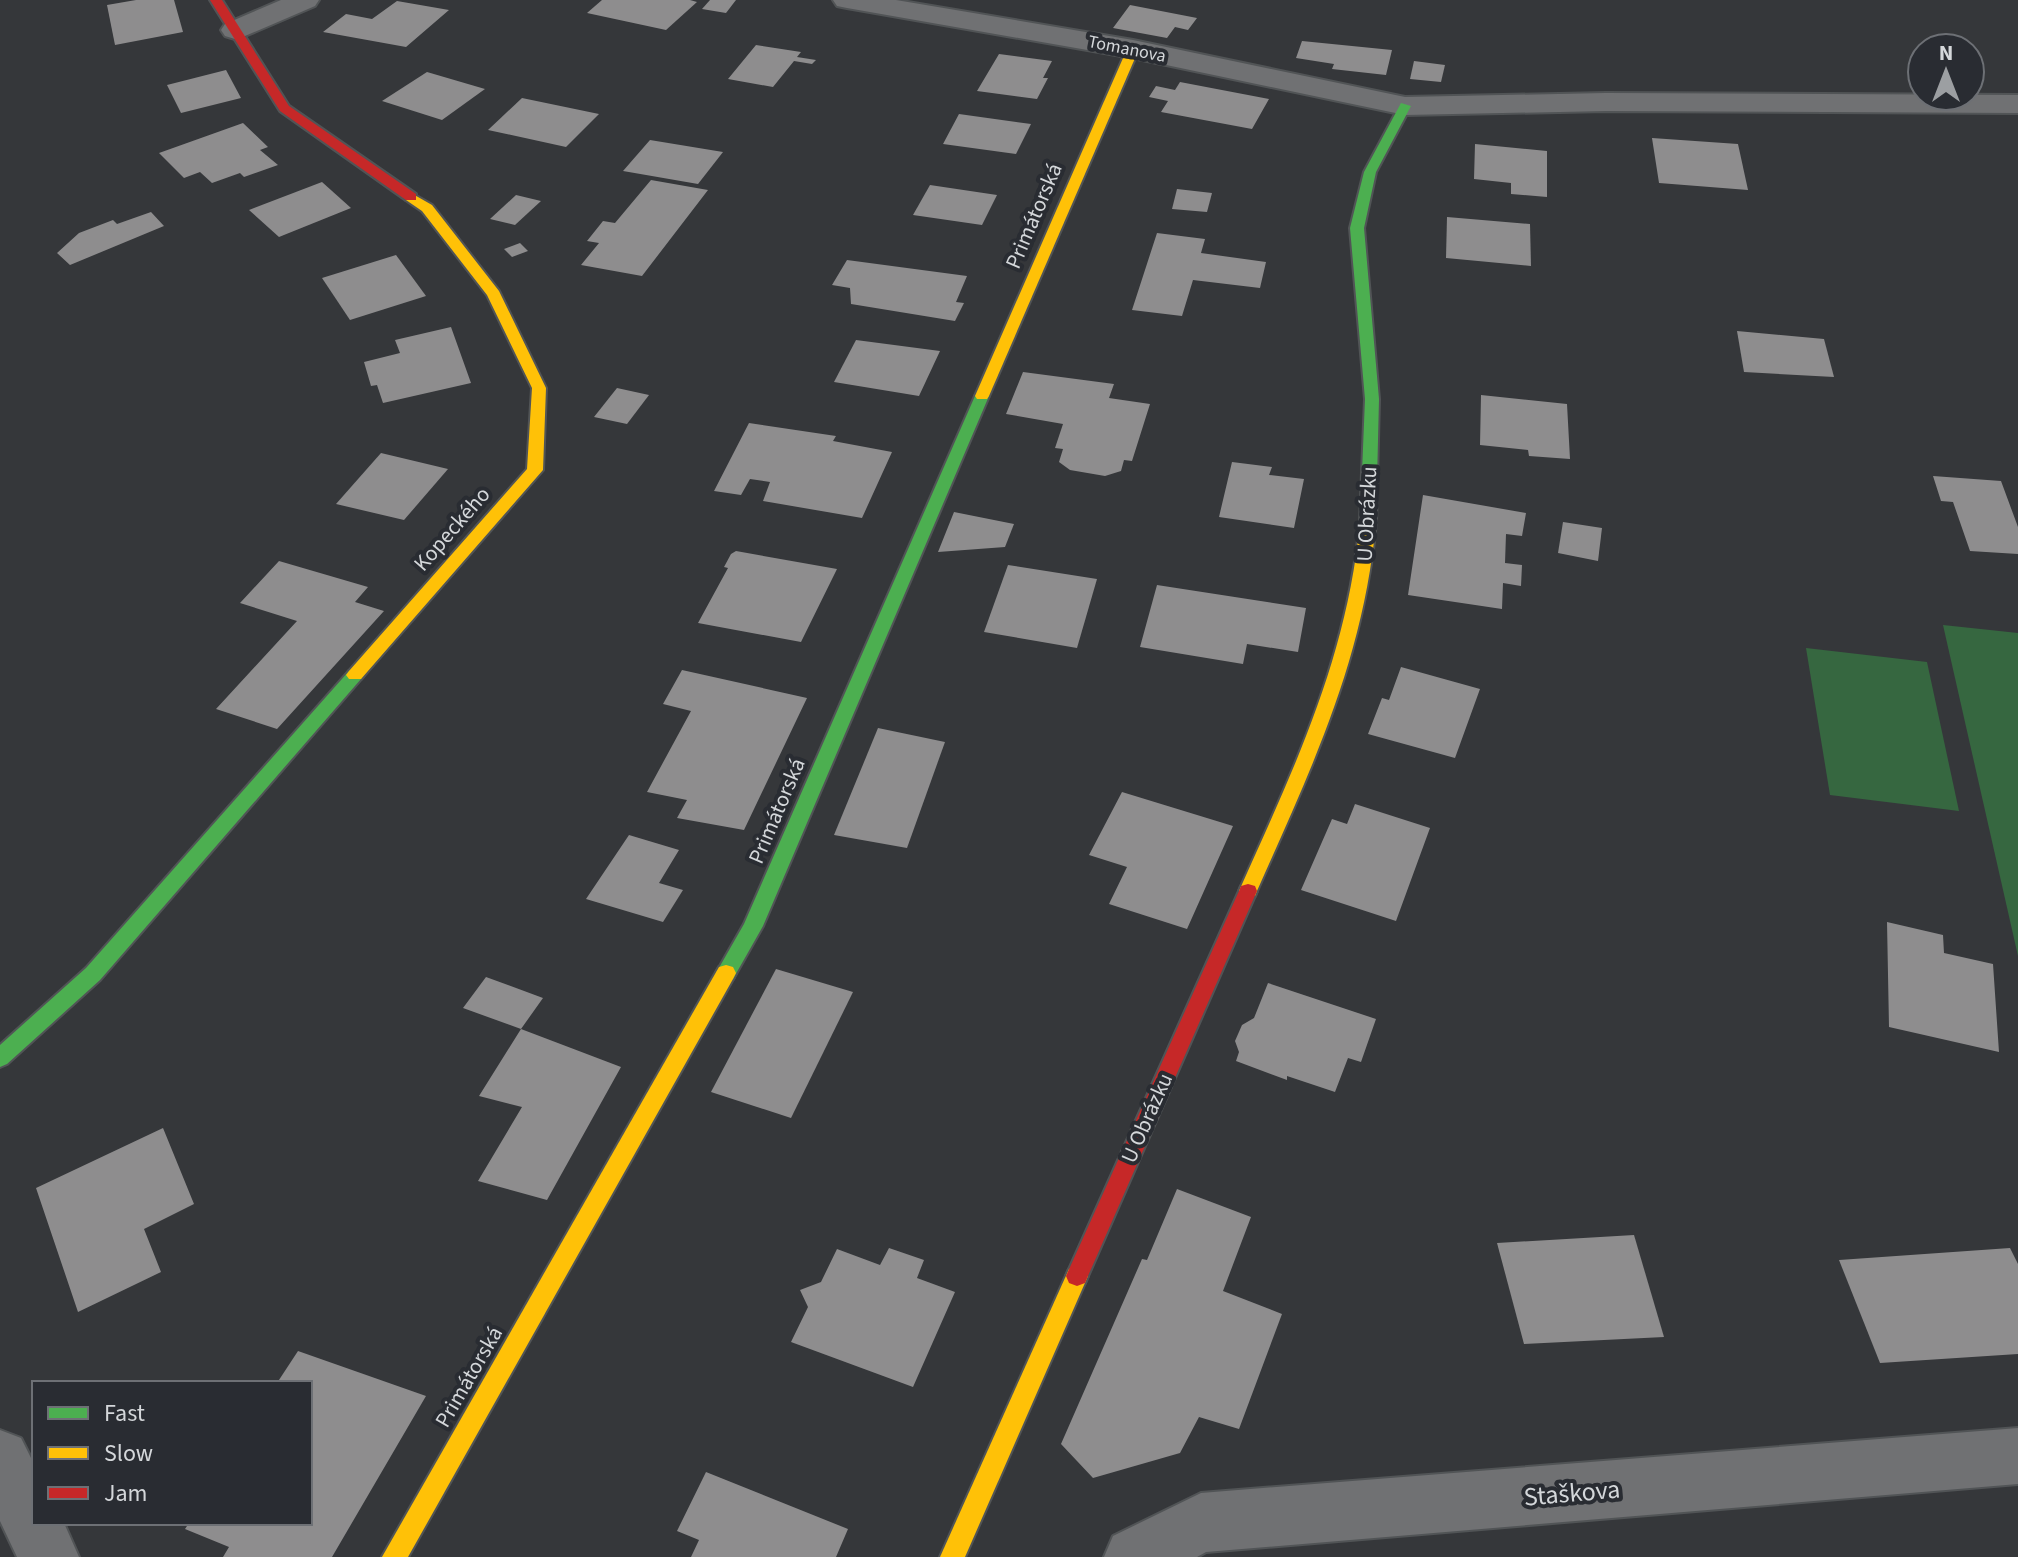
<svg xmlns="http://www.w3.org/2000/svg" width="2018" height="1557" viewBox="0 0 2018 1557" font-family="'Source Sans 3',sans-serif">
  <rect width="100%" height="100%" fill="#35373a"/>
  <g fill="#366740">
    <polygon points="1943,625 2018,633 2018,956"/>
    <polygon points="1806,648 1927,662 1959,811 1830,795"/>
  </g>
  <g fill="#8e8d8e">
    <polygon points="136,0 174,0 183,32 115,45 107,5"/>
    <polygon points="602,0 690,0 697,2 666,30 587,13"/>
    <polygon points="710,0 736,0 726,13 702,9"/>
    <polygon points="397,1 449,10 406,47 323,32 346,14 372,19"/>
    <polygon points="1130,5 1197,18 1188,30 1175,27 1167,38 1113,28"/>
    <polygon points="1302,41 1392,50 1386,75 1332,69 1334,64 1296,58"/>
    <polygon points="756,45 801,52 797,57 816,60 812,64 794,61 773,87 728,79"/>
    <polygon points="999,54 1052,61 1043,78 1048,78 1037,99 977,91"/>
    <polygon points="1414,61 1445,65 1441,82 1410,79"/>
    <polygon points="226,70 241,98 181,113 167,85"/>
    <polygon points="427,72 485,89 442,120 382,101"/>
    <polygon points="1180,82 1269,99 1252,129 1161,112 1168,101 1149,97 1156,86 1175,90"/>
    <polygon points="522,98 599,114 566,147 488,130"/>
    <polygon points="959,114 1031,124 1016,154 943,144"/>
    <polygon points="243,123 268,147 260,150 278,165 244,177 240,173 212,183 200,172 184,178 159,153"/>
    <polygon points="1652,138 1738,144 1748,190 1659,183"/>
    <polygon points="650,140 723,152 698,184 623,171"/>
    <polygon points="1475,144 1547,151 1547,197 1511,194 1511,183 1474,179"/>
    <polygon points="651,180 708,190 642,276 581,265 599,243 587,241 603,221 615,223"/>
    <polygon points="322,182 351,208 279,237 249,210"/>
    <polygon points="930,185 997,195 982,225 913,215"/>
    <polygon points="1177,189 1212,193 1207,212 1172,209"/>
    <polygon points="516,195 541,201 515,225 490,219"/>
    <polygon points="151,212 164,226 70,265 57,253 79,233 113,220 117,224"/>
    <polygon points="1447,217 1530,224 1531,266 1446,258"/>
    <polygon points="1157,233 1205,239 1201,253 1266,262 1260,288 1193,280 1182,316 1132,310"/>
    <polygon points="520,243 528,251 512,257 504,249"/>
    <polygon points="396,255 426,296 350,320 322,278"/>
    <polygon points="847,260 967,276 956,302 964,303 955,321 851,304 850,288 832,285"/>
    <polygon points="451,327 471,383 383,403 377,385 371,386 364,362 400,353 395,340"/>
    <polygon points="1737,331 1824,339 1834,377 1744,372"/>
    <polygon points="856,340 940,351 919,396 834,382"/>
    <polygon points="1023,372 1114,384 1109,398 1150,404 1132,461 1124,460 1121,471 1105,476 1070,470 1059,462 1063,449 1055,448 1063,424 1006,414"/>
    <polygon points="617,388 649,395 627,424 594,417"/>
    <polygon points="1481,395 1567,404 1570,459 1529,456 1528,450 1480,445"/>
    <polygon points="749,423 836,436 833,441 892,452 862,518 763,501 770,482 750,479 741,495 714,491"/>
    <polygon points="381,453 448,469 404,520 336,504"/>
    <polygon points="1232,462 1272,467 1269,475 1304,479 1294,528 1219,517"/>
    <polygon points="1933,476 2001,481 2018,527 2018,554 1970,551 1953,502 1941,501"/>
    <polygon points="1423,495 1526,513 1522,536 1506,534 1505,563 1522,565 1521,586 1503,583 1502,609 1408,595"/>
    <polygon points="954,512 1014,524 1005,547 938,552"/>
    <polygon points="1563,522 1602,528 1598,561 1558,553"/>
    <polygon points="736,551 837,569 801,642 698,623 728,568 724,567 731,554"/>
    <polygon points="279,561 368,587 355,602 384,611 277,729 216,709 297,621 240,603"/>
    <polygon points="1008,565 1097,579 1077,648 984,632"/>
    <polygon points="1157,585 1306,608 1298,652 1247,644 1243,664 1140,647"/>
    <polygon points="1401,667 1480,689 1455,758 1368,734 1382,698 1389,700"/>
    <polygon points="682,670 807,698 744,830 677,818 687,800 647,792 691,711 663,704"/>
    <polygon points="878,728 945,742 907,848 834,835"/>
    <polygon points="1122,792 1233,826 1187,929 1109,904 1127,867 1089,855"/>
    <polygon points="1355,804 1430,828 1396,921 1301,890 1332,819 1347,824"/>
    <polygon points="629,835 679,850 659,883 683,890 663,922 586,899"/>
    <polygon points="1887,922 1943,935 1944,953 1993,964 1999,1052 1889,1027"/>
    <polygon points="776,969 853,992 791,1118 711,1092"/>
    <polygon points="486,977 543,998 521,1029 621,1067 547,1200 478,1181 522,1107 479,1096 521,1029 463,1008"/>
    <polygon points="1268,983 1376,1019 1361,1062 1348,1058 1335,1092 1287,1076 1287,1080 1236,1061 1239,1052 1235,1041 1242,1025 1254,1018"/>
    <polygon points="163,1128 194,1204 144,1229 161,1272 78,1312 36,1188"/>
    <polygon points="1177,1189 1251,1217 1223,1291 1282,1314 1239,1429 1199,1417 1180,1453 1093,1478 1061,1444 1142,1259 1147,1260"/>
    <polygon points="1634,1235 1664,1337 1524,1344 1497,1243"/>
    <polygon points="889,1248 924,1260 917,1278 955,1292 913,1387 791,1342 808,1307 800,1290 821,1282 837,1249 880,1265"/>
    <polygon points="2010,1248 2018,1264 2018,1354 1880,1363 1839,1260"/>
    <polygon points="298,1351 426,1396 332,1557 223,1557 229,1547 185,1529 189,1523 310,1523 310,1383 277,1383"/>
    <polygon points="706,1472 848,1529 836,1557 691,1557 699,1540 677,1531"/>
  </g>
  <g fill="none" stroke-linecap="round" stroke-linejoin="round">
    <defs>
      <g id="street">
        <polygon points="281,0 319,0 315,6 245,36 235,39 225,36 221,30 225,24"/>
        <polygon points="833,0 896,0 1133,40 1405,97 1606,93 2018,95 2018,113 1606,111 1405,115 1133,58 847,8 837,6"/>
        <polygon points="2018,1428 2018,1484 1206,1552 1197,1557 1104,1557 1113,1536 1201,1493"/>
        <polygon points="0,1430 21,1438 34,1464 34,1523 64,1523 79,1557 17,1557 0,1521"/>
      </g>
      <g id="fast">
        <polygon points="1401,103 1411,106 1376,172 1364,228 1379,399 1376,522 1368,527 1360,522 1365,399 1350,228 1364,172"/>
        <polygon points="982,392 989,396 763,926 733,979 726,981 719,979 716,973 744,924 975,396"/>
        <polygon points="355,669 361,671 364,675 361,679 100,980 7,1064 0,1067 0,1045 86,968 349,671"/>
      </g>
      <g id="slow">
        <polygon points="1133,45 1139,49 989,396 987,399 977,399 975,396 1127,49"/>
        <polygon points="411,193 432,205 499,291 546,388 543,470 361,679 349,679 346,675 349,671 527,469 532,388 487,295 422,211 406,200 406,194"/>
        <path d="M1368,517L1376,522C1364,659 1312,767 1257,891L1255,896H1241L1239,891C1294,768 1347,659 1360,522Z"/>
        <polygon points="726,965 733,967 736,973 733,979 408,1557 382,1557 719,967"/>
        <polygon points="1077,1266 1085,1269 1088,1276 965,1557 940,1557 1069,1269"/>
      </g>
      <g id="jam">
        <polygon points="210,0 222,0 289,106 416,194 416,200 406,200 280,111"/>
        <polygon points="1248,884 1255,886 1257,891 1088,1276 1085,1283 1077,1286 1069,1283 1066,1276 1239,891 1241,886"/>
      </g>
    </defs>
    <use href="#street" stroke="#515456" stroke-width="4"/>
    <use href="#fast" stroke="#515456" stroke-width="4"/>
    <use href="#slow" stroke="#515456" stroke-width="4"/>
    <use href="#jam" stroke="#515456" stroke-width="4"/>
    <use href="#street" fill="#707173" fill-rule="evenodd"/>
    <use href="#fast" fill="#4caf50" fill-rule="evenodd"/>
    <use href="#slow" fill="#ffc107" fill-rule="evenodd"/>
    <use href="#jam" fill="#c62828" fill-rule="evenodd"/>
  </g>
  <g text-anchor="middle" dominant-baseline="central" stroke-width="8" stroke-linejoin="round" paint-order="stroke">
    <g font-size="18" fill="#d4d7da" stroke="#292c32">
      <text transform="translate(1127 49) rotate(11)">Tomanova</text>
    </g>
    <g font-size="22" fill="#d4d7da" stroke="#292c32">
      <text transform="translate(1034 216) rotate(-67)">Primátorská</text>
      <text transform="translate(1367 514) rotate(-87)">U Obrázku</text>
      <text transform="translate(452 529) rotate(-49)">Kopeckého</text>
      <text transform="translate(777 811) rotate(-67)">Primátorská</text>
      <text transform="translate(1147 1118) rotate(-66)">U Obrázku</text>
      <text transform="translate(469 1377) rotate(-60)">Primátorská</text>
    </g>
    <g font-size="26" fill="#d4d7da" stroke="#292c32">
      <text transform="translate(1572 1493) rotate(-5)">Staškova</text>
    </g>
  </g>
  <rect x="32" y="1381" width="280" height="144" fill="#292c32" stroke="#6d7075" stroke-width="2"/>
  <rect x="48" y="1407" width="40" height="12" fill="#4caf50" stroke="#6d7075" stroke-width="2"/>
  <text x="104" y="1421" font-size="24" fill="#d4d7da">Fast</text>
  <rect x="48" y="1447" width="40" height="12" fill="#ffc107" stroke="#6d7075" stroke-width="2"/>
  <text x="104" y="1461" font-size="24" fill="#d4d7da">Slow</text>
  <rect x="48" y="1487" width="40" height="12" fill="#c62828" stroke="#6d7075" stroke-width="2"/>
  <text x="104" y="1501" font-size="24" fill="#d4d7da">Jam</text>
  <g transform="translate(1946 72)"><circle r="38" fill="#292c32" stroke="#6d7075" stroke-width="2"/>
  <path d="M0-6L14 30L0 20L-14 30Z" fill="#9c9fa2"/>
  <text y="-12" font-size="22" font-weight="bold" text-anchor="middle" fill="#d4d7da">N</text>
  </g>
</svg>
